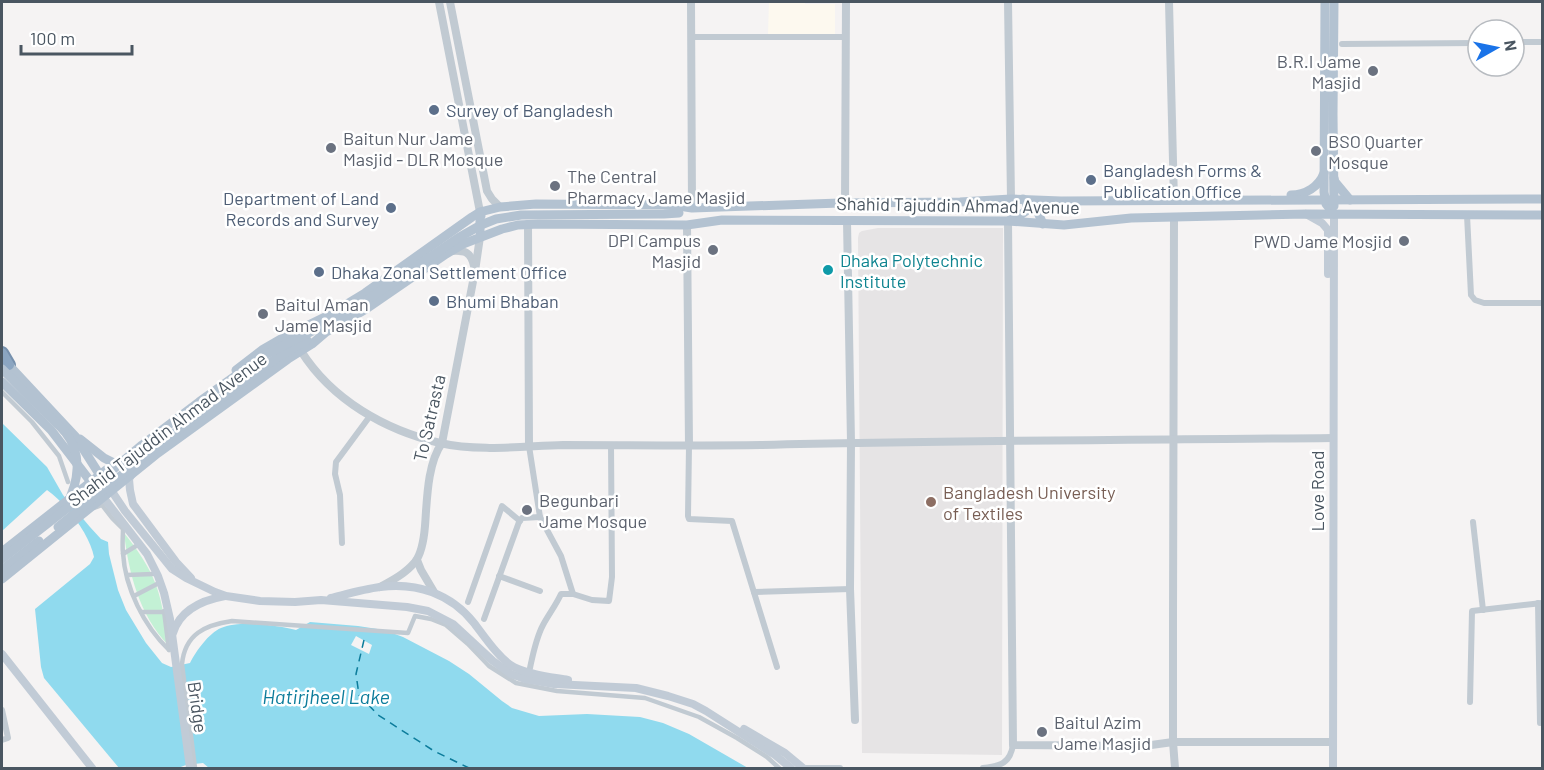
<svg xmlns="http://www.w3.org/2000/svg" width="1544" height="770" viewBox="0 0 1544 770" font-family="Barlow,sans-serif">
  <rect width="100%" height="100%" fill="#f5f3f3"/>
  <polygon fill="#fdf9ef" points="769,2 805,2 805,4 835,4 835,35 768,34"/>
  <polygon fill="#e6e4e5" points="878,228 1003,228 1002,755 862,753 858,238 859,233 862,231"/>
  <path fill="#c3f1d5" d="M124,533C137,549 149,566 156,585C163,604 165,625 168,645C139,614 129,574 124,533Z"/>
  <path fill="#90daee" d="M2,423L47,467L63,495L90,527L101,539L108,542L109,554L118,590L126,610L146,643L162,663L171,667L190,663C196,651 209,633 221,628C240,620 277,625 296,630L310,622L358,626L384,630L403,637L449,661L469,674L502,701L512,708L539,716L587,714L640,717L663,723L689,734L748,768H209L203,763L186,765L178,768H119L44,678L41,667L35,609L90,564L94,557C90,535 66,503 47,490L2,531Z"/>
  <polygon fill="#f5f3f3" points="356,636 372,645 369,654 351,645"/>
  <g fill="none" stroke-linecap="round" stroke-linejoin="round">
    <polyline stroke="#0c7c9b" stroke-width="1.5" stroke-dasharray="8 6" stroke-linecap="butt" points="364,640 356,674 359,695 378,715 434,751 469,768"/>
    <defs>
      <polyline id="motorway" points="2,353 9,365"/>
    </defs>
    <use href="#motorway" stroke="#7690ad" stroke-width="14"/>
    <g stroke="#c1cad2" stroke-width="4.5">
      <polyline points="2,392 32,422 59,456 68,482"/>
      <path d="M94,508L102,505L112,518L123,529C123,537 122,545 123,553C125,588 144,626 169,650"/>
      <polyline points="123,554 136,546"/>
      <polyline points="127,575 153,574"/>
      <polyline points="134,596 157,584"/>
      <polyline points="164,611 169,650"/>
      <polyline points="141,612 164,612"/>
      <path d="M195,768L182,664C185,634 205,625 232,621L408,633L415,616L431,619L446,625L468,644L489,666L516,683L557,691L645,698L699,717L737,738L767,757L779,768"/>
    </g>
    <g stroke="#c1cad2" stroke-width="6">
      <polyline points="691,37 846,37"/>
      <polyline points="1514,42 1542,42"/>
      <polyline points="1342,44 1478,43"/>
      <polyline points="1467,215 1471,295 1475,300 1484,303 1542,303"/>
      <polyline points="529,446 540,517 561,556 573,594 592,600 609,601 612,577 611,445"/>
      <polyline points="689,446 688,516 689,519 732,521 777,667"/>
      <polyline points="1473,522 1483,610"/>
      <polyline points="342,543 340,495 335,474 336,462 370,416"/>
      <polyline points="499,576 540,591"/>
      <polyline points="754,592 850,589"/>
      <polyline points="468,602 502,506 520,521"/>
      <polyline points="1538,603 1540,723"/>
      <polyline points="484,619 519,522 522,518 540,517"/>
      <path d="M530,668C533,654 536,638 543,625C549,614 556,605 561,594H573"/>
      <polyline points="1470,702 1472,611 1542,603"/>
      <polyline points="2,710 8,738 2,740"/>
      <polyline points="802,768 840,768"/>
      <path d="M983,768C1001,766 1010,763 1013,745"/>
    </g>
    <g stroke="#c1cad2" stroke-width="8">
      <polyline points="439,2 480,212"/>
      <polyline points="450,2 487,191 492,199 500,207"/>
      <polyline points="691,2 692,208"/>
      <polyline points="1008,2 1011,199"/>
      <polyline points="1169,2 1174,201"/>
      <polyline points="845,203 846,2"/>
      <polyline points="1174,218 1173,619 1173,742 1175,768"/>
      <polyline points="847,221 851,442 850,589 855,720"/>
      <polyline points="1008,221 1013,745 1144,746 1173,742 1333,742"/>
      <polyline points="528,224 529,446"/>
      <polyline points="687,225 689,446"/>
      <path d="M451,251C465,250 471,252 474,266"/>
      <path d="M301,351C332,400 385,430 440,443C479,452 524,446 563,445C629,445 695,446 761,445C952,440 1143,440 1333,438"/>
      <polyline points="417,560 421,570 434,592"/>
      <path d="M380,587C393,580 406,573 415,562C422,553 424,538 425,526C427,501 427,464 442,443L475,271L480,237"/>
    </g>
    <g stroke="#c1cbd6" stroke-width="8">
      <polyline points="1306,214 1322,223 1328,230 1328,274"/>
      <polyline points="132,474 129,479 130,490 133,504 176,562 191,578"/>
      <polyline points="111,490 125,511 172,569 186,578 215,592 226,596 260,601 295,602 321,600 407,607 428,611 453,624 493,661 511,674 525,679 554,684 636,688 668,696 693,704 706,711 775,755 791,768"/>
      <polyline points="103,497 147,554 158,576 164,593 170,619 190,768"/>
      <path d="M331,598C347,594 364,589 380,587C417,582 451,594 474,623C484,636 500,660 514,667C530,675 551,677 568,680"/>
      <path d="M173,633C180,610 203,600 225,596"/>
      <polyline points="2,654 92,768"/>
      <polyline points="744,729 785,753 803,768"/>
      <polyline points="1333,768 1334,214"/>
    </g>
    <g stroke="#b3c2d1" stroke-width="9">
      <polyline points="1325,2 1324,192 1326,204 1334,214"/>
      <polyline points="1334,2 1333,114 1334,206"/>
      <polyline points="1334,178 1335,182 1350,200"/>
      <path d="M1291,195C1305,195 1319,187 1324,173"/>
      <polyline points="1010,220 1016,218 1026,211 1027,203 1023,199"/>
      <polyline points="1043,224 1039,215 1040,210 1048,204 1054,203"/>
      <polyline points="480,232 480,212 500,207 536,204 672,205 692,208 840,203 960,202 1011,199 1061,201 1542,199"/>
      <polyline points="5,361 75,436 103,480"/>
      <polyline points="236,370 262,350 288,335 327,316 365,293 472,217 480,212 481,216"/>
      <polyline points="2,382 51,430 94,486"/>
      <polyline points="80,439 104,458 114,463"/>
      <polyline points="2,552 106,470"/>
      <polyline points="2,570 39,541"/>
      <polyline points="2,579 158,453 288,359 312,344 326,332 366,309 446,254 463,244 502,229 518,225 539,224 687,225 722,220 1008,221 1064,225 1131,218 1306,214 1542,215"/>
    </g>
    <use href="#motorway" stroke="#8ba5c1" stroke-width="10"/>
    <g stroke="#b3c2d1" stroke-width="9">
      <path d="M2,369C16,383 30,398 45,412C51,418 59,425 65,432C83,454 79,482 66,506"/>
      <polyline points="58,527 162,442 278,357 307,340"/>
      <polyline points="2,559 65,510 142,445 199,402 263,356 348,313 458,238 481,225 496,219 521,215 664,214 679,213"/>
    </g>
  </g>
  <g fill="#6b7280" stroke="#fff" stroke-width="2">
    <circle cx="1373" cy="71" r="6"/>
    <circle cx="331" cy="148" r="6"/>
    <circle cx="1316" cy="151" r="6"/>
    <circle cx="555" cy="186" r="6"/>
    <circle cx="1404" cy="241" r="6"/>
    <circle cx="713" cy="250" r="6"/>
    <circle cx="263" cy="314" r="6"/>
    <circle cx="527" cy="510" r="6"/>
    <circle cx="1042" cy="732" r="6"/>
  </g>
  <g fill="#5c6f8a" stroke="#fff" stroke-width="2">
    <circle cx="434" cy="110" r="6"/>
    <circle cx="1091" cy="180" r="6"/>
    <circle cx="391" cy="208" r="6"/>
    <circle cx="319" cy="272" r="6"/>
    <circle cx="434" cy="301" r="6"/>
  </g>
  <circle fill="#0f9aa8" stroke="#fff" stroke-width="2" cx="828" cy="270" r="6"/>
  <circle fill="#8d6e63" stroke="#fff" stroke-width="2" cx="931" cy="502" r="6"/>
  <g text-anchor="middle" dominant-baseline="central" stroke-width="5" stroke-linejoin="round" paint-order="stroke">
    <g font-size="18" fill="#5b616d" stroke="#fff" text-anchor="start">
      <text x="1361" y="61" text-anchor="end">B.R.I Jame<tspan x="1361" dy="21">Masjid</tspan></text>
      <text x="343" y="138">Baitun Nur Jame<tspan x="343" dy="21">Masjid - DLR Mosque</tspan></text>
      <text x="1328" y="141">BSO Quarter<tspan x="1328" dy="21">Mosque</tspan></text>
      <text x="567" y="176">The Central<tspan x="567" dy="21">Pharmacy Jame Masjid</tspan></text>
      <text x="701" y="240" text-anchor="end">DPI Campus<tspan x="701" dy="21">Masjid</tspan></text>
      <text x="1392" y="241" text-anchor="end">PWD Jame Mosjid</text>
      <text x="275" y="304">Baitul Aman<tspan x="275" dy="21">Jame Masjid</tspan></text>
      <text x="539" y="500">Begunbari<tspan x="539" dy="21">Jame Mosque</tspan></text>
      <text x="1054" y="722">Baitul Azim<tspan x="1054" dy="21">Jame Masjid</tspan></text>
    </g>
    <g font-size="18" fill="#4e5e75" stroke="#fff" text-anchor="start">
      <text x="446" y="110">Survey of Bangladesh</text>
      <text x="1103" y="170">Bangladesh Forms &amp;<tspan x="1103" dy="21">Publication Office</tspan></text>
      <text x="379" y="198" text-anchor="end">Department of Land<tspan x="379" dy="21">Records and Survey</tspan></text>
      <text x="331" y="272">Dhaka Zonal Settlement Office</text>
      <text x="446" y="301">Bhumi Bhaban</text>
    </g>
    <g font-size="18" fill="#4a5661" stroke="#fff">
      <text transform="translate(958 205) rotate(1)">Shahid Tajuddin Ahmad Avenue</text>
      <text transform="translate(429 418) rotate(-77)">To Satrasta</text>
      <text transform="translate(167 429) rotate(-37)">Shahid Tajuddin Ahmad Avenue</text>
      <text transform="translate(1317 491) rotate(-90)">Love Road</text>
      <text transform="translate(198 707) rotate(82)">Bridge</text>
    </g>
    <g font-size="18" fill="#0d838f" stroke="#fff" text-anchor="start">
      <text x="840" y="260">Dhaka Polytechnic<tspan x="840" dy="21">Institute</tspan></text>
    </g>
    <g font-size="18" fill="#785e54" stroke="#fff" text-anchor="start">
      <text x="943" y="492">Bangladesh University<tspan x="943" dy="21">of Textiles</tspan></text>
    </g>
    <g font-size="20" font-style="italic" fill="#0c7c9b" stroke="#fff">
      <text x="326" y="696">Hatirjheel Lake</text>
    </g>
  </g>
  <rect width="1544" height="770" fill="none" stroke="#4a5661" stroke-width="6"/>
  <g transform="translate(1496 48) rotate(81)"><circle r="28" fill="#ffffff" stroke="#b7bbc0" stroke-width="1.5"/>
  <path d="M0-4.5L10 22L0 15L-10 22Z" fill="#1a73e8"/>
  <text y="-9" font-size="16" font-weight="bold" text-anchor="middle" fill="#4a5661">N</text>
  </g>
  <path d="M21 45v9h111v-9" fill="none" stroke="#4a5661" stroke-width="3"/>
  <text x="30" y="45" font-size="18" fill="#4a5661" stroke="#ffffff" stroke-width="4.5" paint-order="stroke">100 m</text>
</svg>
